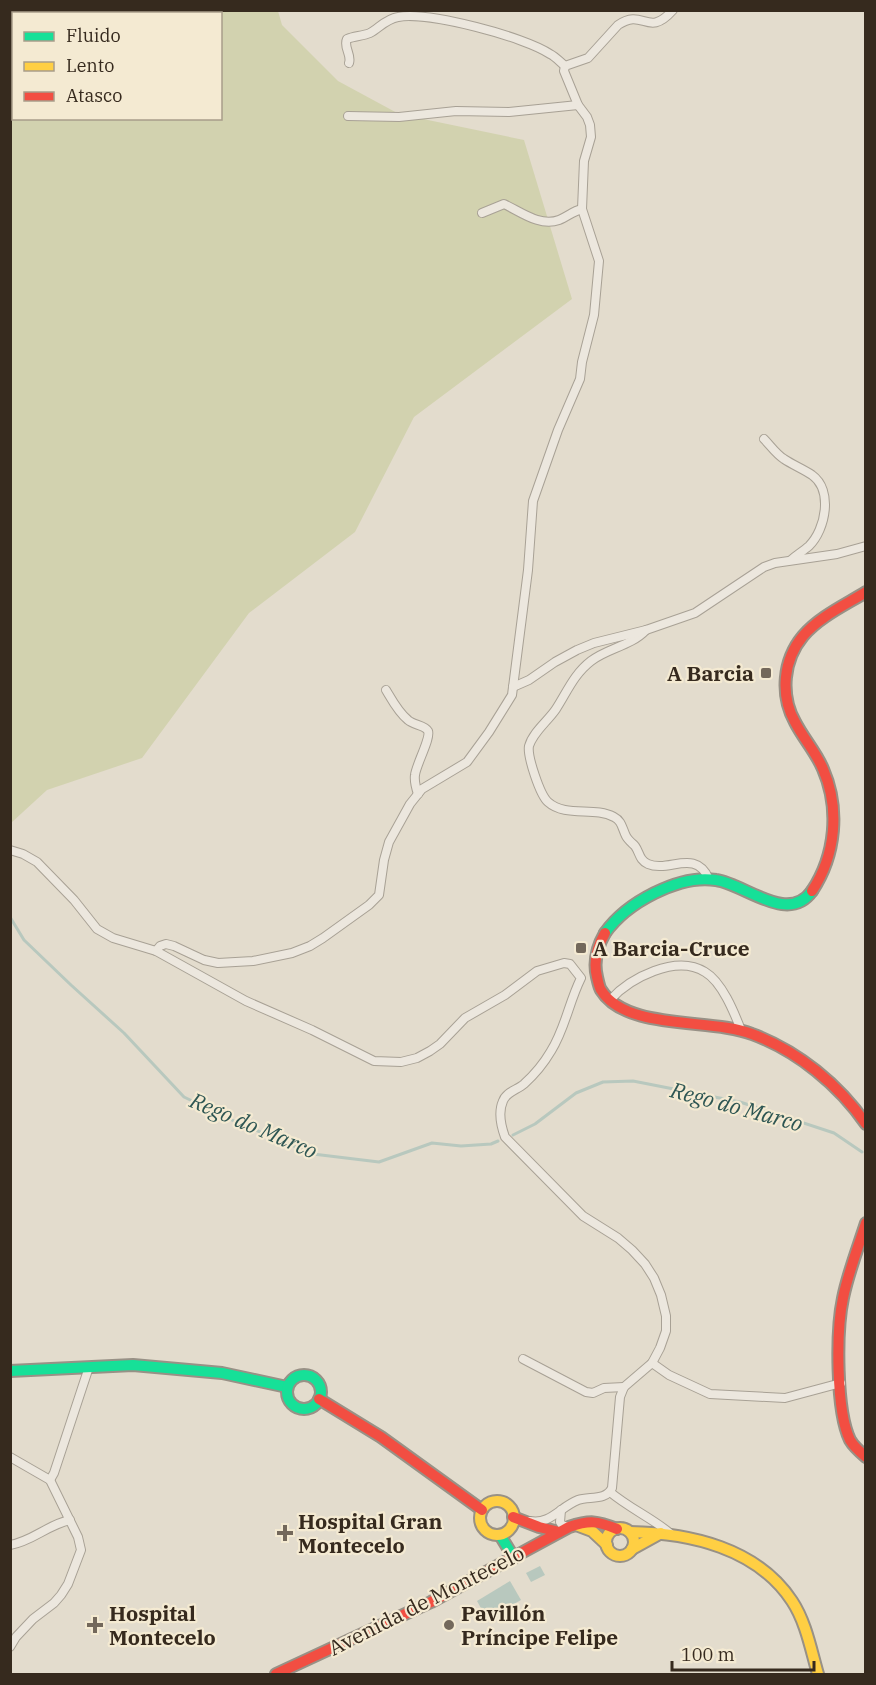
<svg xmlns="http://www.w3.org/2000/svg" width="876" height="1685" viewBox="0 0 876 1685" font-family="'IBM Plex Serif',serif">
  <rect width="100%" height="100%" fill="#e3dccd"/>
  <path fill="#d2d2af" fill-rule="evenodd" d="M11,11H278L282,25L338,81L399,114L524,140L572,299L414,417L355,532L249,613L142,758L47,790L11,823ZM14,14H220V118H14Z"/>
  <g fill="#b8c8be">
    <polygon points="540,1566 545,1575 531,1582 526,1573"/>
    <polygon points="510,1581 521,1600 487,1619 477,1601"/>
  </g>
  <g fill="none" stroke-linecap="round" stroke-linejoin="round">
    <g stroke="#b8c8be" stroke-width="3">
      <polyline points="10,917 24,940 71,985 124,1033 184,1097 234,1121 313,1154 379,1162 432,1143 461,1146 491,1144 498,1141"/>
      <polyline points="513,1135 535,1124 576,1093 603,1082 633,1081 740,1102 834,1133 862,1152"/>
    </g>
    <defs>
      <g id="street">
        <path d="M349,63C352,55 343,47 347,39C354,36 363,36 370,33C379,28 386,19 398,17C428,11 525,37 550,54C556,57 560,62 565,66"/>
        <polyline points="348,116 399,117 456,111 509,112 578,105"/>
        <path d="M482,213L504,204C521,212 540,227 559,220C567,217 573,211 582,209"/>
        <path d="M764,439C770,445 776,454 784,459C793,465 803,469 812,475C833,490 826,529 809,546C803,551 797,555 791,560"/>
        <path d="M646,630C631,646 608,648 591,661C574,674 567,692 556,709C548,721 533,732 529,746C527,756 540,795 548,802C566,818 594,806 614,817C622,821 622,828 626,836C628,840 632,843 635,846C640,853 639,860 648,864C669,873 695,848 709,879"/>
        <polyline points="513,687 529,680 555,662 577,650 594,643 646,630 695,613 764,567 775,563 837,554 866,546"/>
        <path d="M386,690C392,700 398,712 408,720C413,725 425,725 428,731C431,738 416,765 415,775C414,782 416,788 418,794"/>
        <path d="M10,850L23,854L37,862L74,900L97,929L113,938L156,951L246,1001L312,1030L374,1061L401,1062L417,1058L430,1051L440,1044L465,1018L505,995L537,971L564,963L570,964L581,978C569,1002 565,1029 551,1051C544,1063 534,1075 524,1084C517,1090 506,1092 503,1101C498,1112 501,1126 505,1137L583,1216L618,1238L632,1250L645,1264L654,1278L661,1295L666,1316V1331L660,1348L652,1363L624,1387L620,1397L612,1488C606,1501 589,1496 578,1500C560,1507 550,1525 530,1521"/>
        <path d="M156,951L160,946L166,944L174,946L204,960L218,963L253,961L292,953L310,946L323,938L369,905L379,895L384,860L389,842L410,804L422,789L467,762L489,732L512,695L528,570L533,501L558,430L580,379L582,362L594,315L599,261L582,209L584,161L591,137L590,125L587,117L578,105L564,71L565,66L588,58L618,25C644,7 647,39 673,10"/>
        <path d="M610,1000C630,978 676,954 705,972C722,982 734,1012 741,1030"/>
        <polyline points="523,1359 586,1392 593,1393 604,1388 624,1387"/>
        <polyline points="652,1363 669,1375 710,1394 785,1398 841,1383"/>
        <polyline points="10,1457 50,1480 78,1537 81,1550 68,1584 61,1595 54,1603 33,1619 16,1637 10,1647"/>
        <polyline points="50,1480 54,1473 89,1367"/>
        <path d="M610,1492C629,1508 652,1518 671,1534"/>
        <polyline points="561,1510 560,1522 562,1525 569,1527"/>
        <path d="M10,1545C33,1541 47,1525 70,1520"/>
      </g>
      <g id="fast">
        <path d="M605,933C626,903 679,874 716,880C745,884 788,925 812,891"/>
        <polyline points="10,1371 133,1365 222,1373 287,1387"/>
        <circle cx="304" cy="1392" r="17"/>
        <polyline points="500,1535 514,1558"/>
      </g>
      <g id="slow">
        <circle cx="497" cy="1518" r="17"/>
        <polyline points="576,1525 592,1531 607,1545"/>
        <circle cx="620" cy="1542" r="14"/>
        <path d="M630,1532C690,1533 757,1548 792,1601C806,1622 811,1650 818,1674"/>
        <polyline points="632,1549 661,1533"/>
      </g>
      <g id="jam">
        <path d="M812,891C836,855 840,808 823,769C816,752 803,738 795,722C780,695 783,660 803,636C819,617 845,605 866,592"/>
        <path d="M605,933C597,947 593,961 597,977C598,981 599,987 601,990C626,1031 712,1018 752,1034C798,1051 839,1085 866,1124"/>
        <path d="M866,1223C858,1248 848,1273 843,1298C836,1331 836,1411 850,1440C854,1447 860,1452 866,1457"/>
        <polyline points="319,1399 381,1437 482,1510"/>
        <polyline points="513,1517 539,1527 559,1532"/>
        <path d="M276,1674L431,1602L569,1527C590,1520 597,1521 617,1529"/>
      </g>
    </defs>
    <use href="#street" stroke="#a8a195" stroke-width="10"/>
    <use href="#fast" stroke="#989186" stroke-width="14"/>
    <use href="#slow" stroke="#989186" stroke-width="14"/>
    <use href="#jam" stroke="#989186" stroke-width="14"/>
    <use href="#street" stroke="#ece7de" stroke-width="8"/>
    <use href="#fast" stroke="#16e098" stroke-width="10"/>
    <use href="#slow" stroke="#ffcf43" stroke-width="10"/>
    <use href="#jam" stroke="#f24e42" stroke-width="10"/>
  </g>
  <g fill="#73685b" stroke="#f4ead2" stroke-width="2">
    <rect x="760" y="667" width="12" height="12" rx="3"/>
    <rect x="575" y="942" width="12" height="12" rx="3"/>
    <path d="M282 1524h6v6h6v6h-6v6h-6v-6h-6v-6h6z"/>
    <path d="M92 1616h6v6h6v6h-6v6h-6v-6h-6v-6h6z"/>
    <circle cx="449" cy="1625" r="6"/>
  </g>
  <g text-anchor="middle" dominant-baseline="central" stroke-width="4.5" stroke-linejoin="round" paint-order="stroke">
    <g font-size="21" font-weight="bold" fill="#362a1e" stroke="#f4ead2" text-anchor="start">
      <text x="754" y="673" text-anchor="end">A Barcia</text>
      <text x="593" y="948">A Barcia-Cruce</text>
      <text x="298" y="1521">Hospital Gran<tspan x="298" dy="24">Montecelo</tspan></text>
      <text x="109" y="1613">Hospital<tspan x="109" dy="24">Montecelo</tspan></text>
      <text x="461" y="1613">Pavillón<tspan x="461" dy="24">Príncipe Felipe</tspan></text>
    </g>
    <g font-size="21" fill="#362a1e" stroke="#f4ead2">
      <text transform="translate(426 1600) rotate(-27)">Avenida de Montecelo</text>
    </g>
    <g font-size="22" font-style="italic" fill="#2e5653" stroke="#f4ead2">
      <text transform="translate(737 1106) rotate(15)">Rego do Marco</text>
      <text transform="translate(254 1125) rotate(23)">Rego do Marco</text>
    </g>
  </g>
  <rect width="876" height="1685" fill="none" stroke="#362a1e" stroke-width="24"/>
  <rect x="12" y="12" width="210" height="108" fill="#f4ead2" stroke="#a89d8a" stroke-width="1.5"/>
  <rect x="24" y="32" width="30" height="9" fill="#16e098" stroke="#a89d8a" stroke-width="1.5"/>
  <text x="66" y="42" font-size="18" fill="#362a1e">Fluido</text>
  <rect x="24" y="62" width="30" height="9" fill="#ffcf43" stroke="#a89d8a" stroke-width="1.5"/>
  <text x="66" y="72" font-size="18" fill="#362a1e">Lento</text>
  <rect x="24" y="92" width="30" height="9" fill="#f24e42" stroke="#a89d8a" stroke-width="1.5"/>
  <text x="66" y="102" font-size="18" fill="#362a1e">Atasco</text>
  <path d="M672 1661v9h142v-9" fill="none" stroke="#362a1e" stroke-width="3"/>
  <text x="681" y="1661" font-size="18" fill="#362a1e" stroke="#f4ead2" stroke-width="4.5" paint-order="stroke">100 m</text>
</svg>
